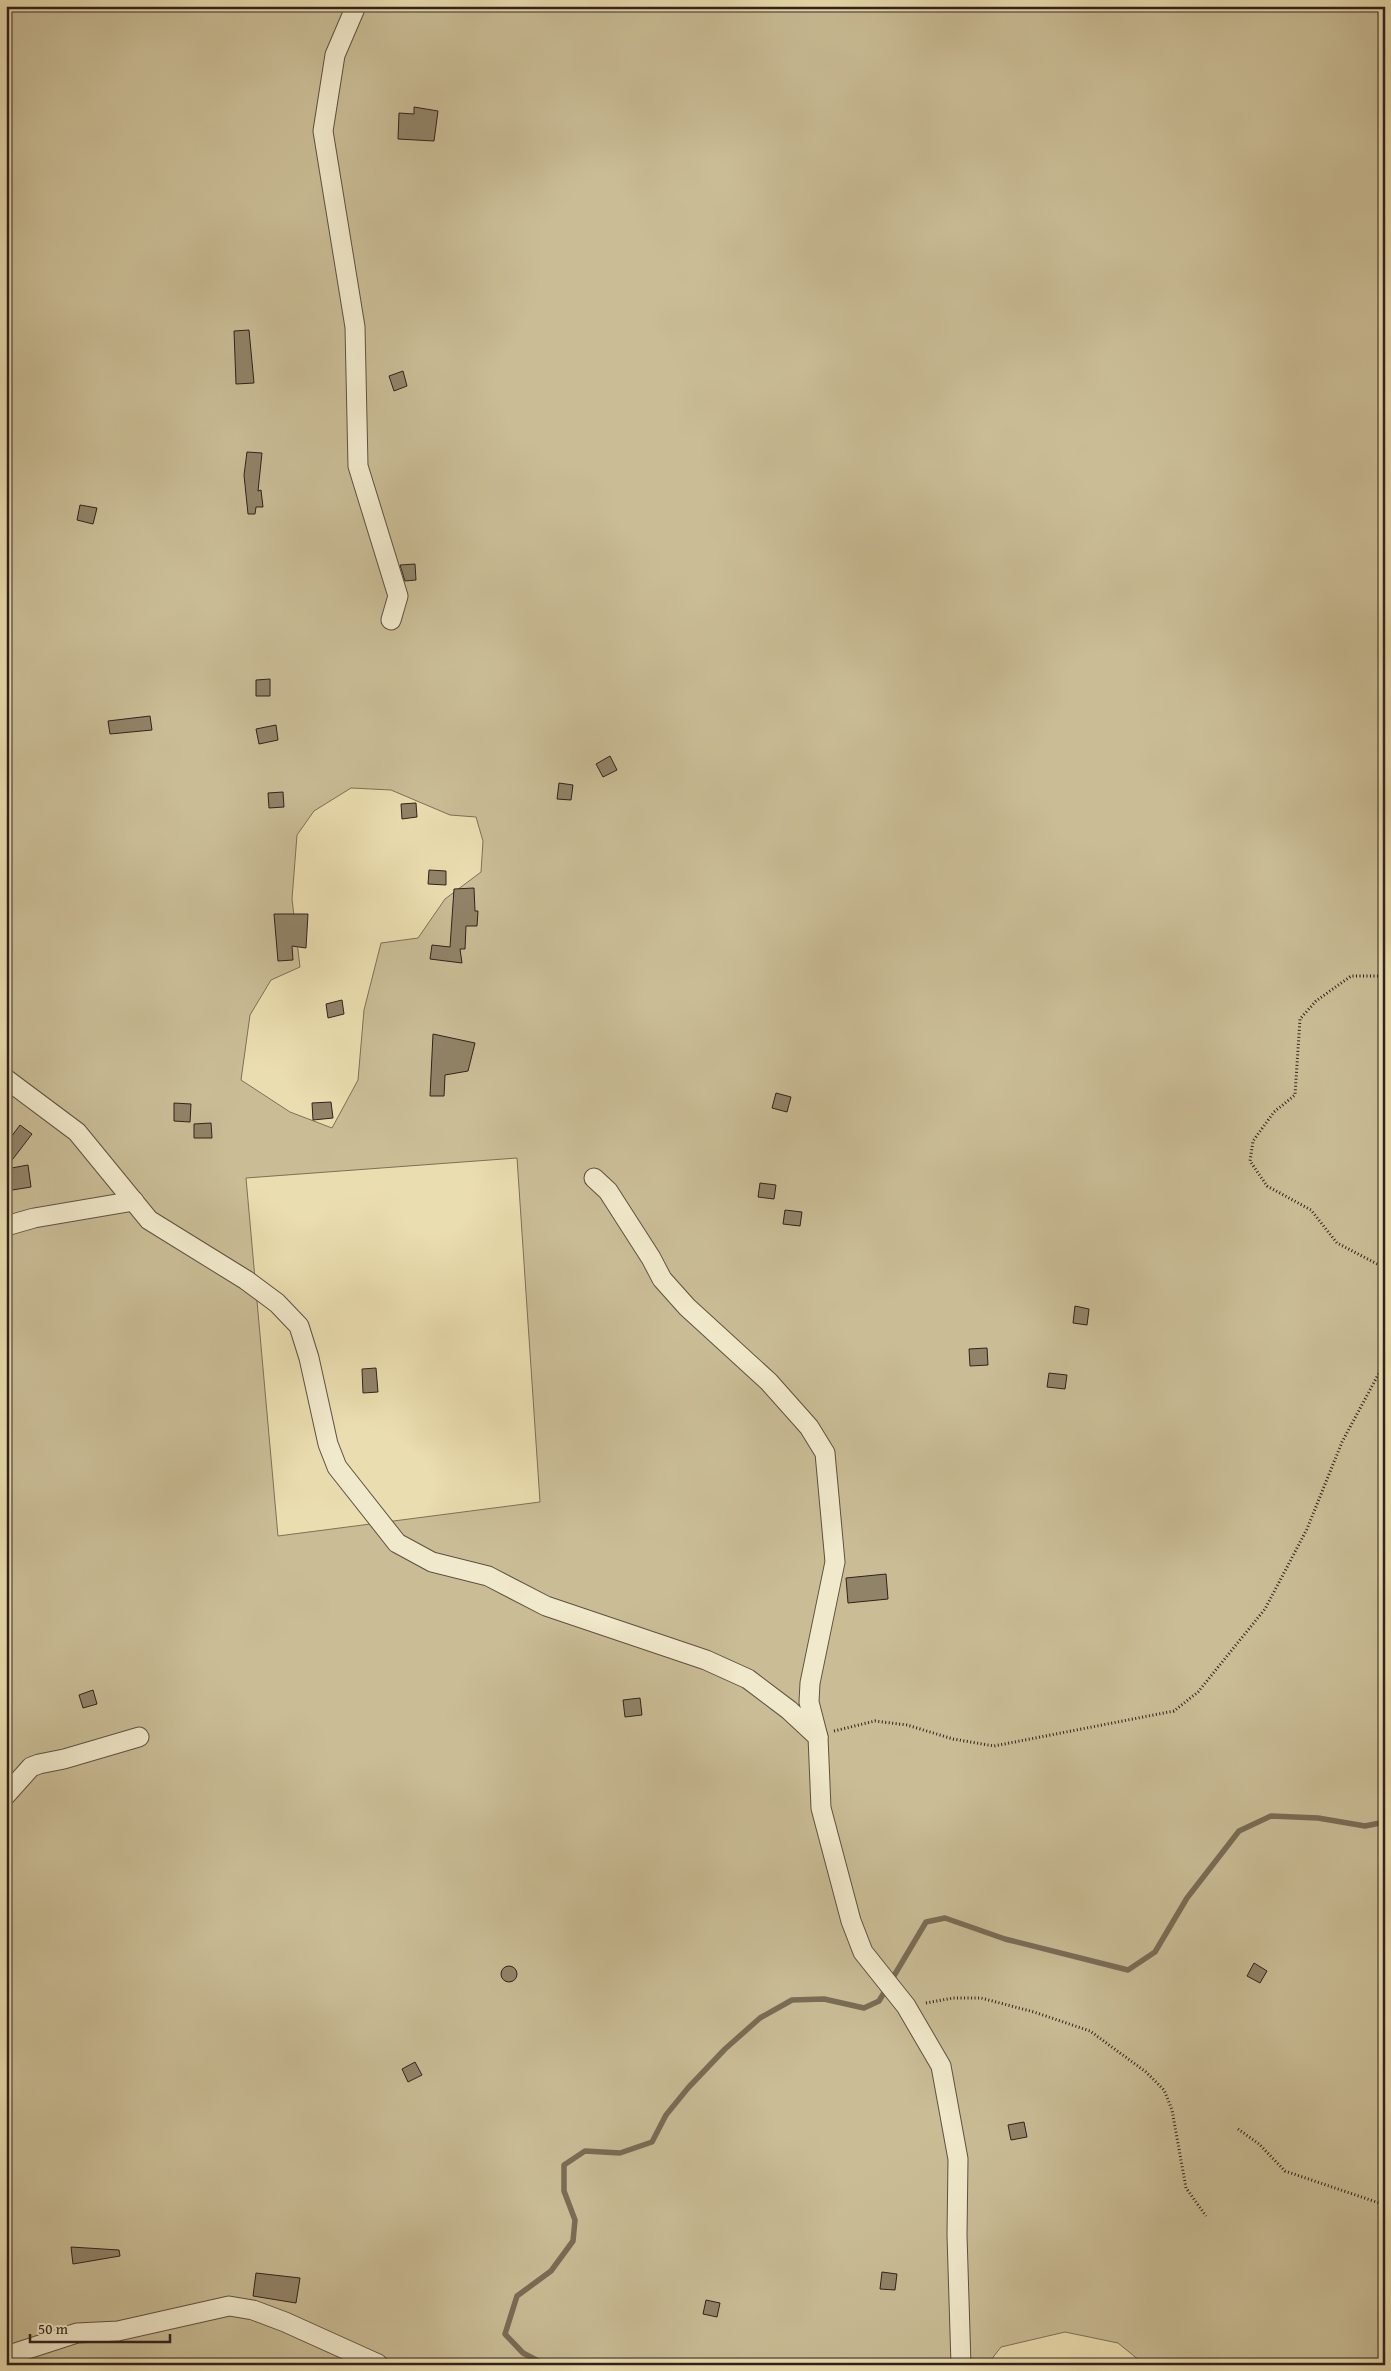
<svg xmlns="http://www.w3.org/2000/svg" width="1391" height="2371" viewBox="0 0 1391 2371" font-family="'Gentium Book Plus',serif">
  <rect width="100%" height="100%" fill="#eaddaf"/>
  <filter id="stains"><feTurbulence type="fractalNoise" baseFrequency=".004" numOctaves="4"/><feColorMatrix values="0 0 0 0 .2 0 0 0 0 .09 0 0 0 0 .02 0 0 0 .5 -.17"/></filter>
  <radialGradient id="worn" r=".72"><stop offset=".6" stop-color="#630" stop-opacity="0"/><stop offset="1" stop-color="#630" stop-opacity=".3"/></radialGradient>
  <path fill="#cabd96" stroke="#7d7059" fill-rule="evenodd" d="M6,6H1385V2365H1145L1118,2343L1065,2332L1001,2347L987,2365H6ZM351,788L391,790L450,815L476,817L483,841L481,872L445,899L418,938L381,943L364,1010L358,1080L332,1128L290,1112L241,1080L250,1015L271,980L300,967L292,899L297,835L314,811ZM517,1158L540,1502L278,1536L246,1178Z"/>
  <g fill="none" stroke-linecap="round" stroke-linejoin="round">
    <polyline stroke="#7a6c56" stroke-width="5.5" points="546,2365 523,2353 505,2334 517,2296 551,2271 573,2241 575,2220 564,2191 564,2165 585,2151 620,2153 652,2142 666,2115 688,2088 725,2049 760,2018 792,2000 824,1999 864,2008 879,2001 926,1922 945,1918 1005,1939 1128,1970 1155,1952 1187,1898 1239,1831 1271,1816 1318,1818 1365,1826 1385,1822"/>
  </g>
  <g fill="#918368" stroke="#30221c">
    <polygon points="414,107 438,111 434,141 398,139 399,113 414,114"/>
    <polygon points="249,330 254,383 236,384 234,331"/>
    <polygon points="403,371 407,386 394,391 389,376"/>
    <polygon points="247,452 262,453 258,491 261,490 263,507 256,507 255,514 248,514 244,475"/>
    <polygon points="80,505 97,508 93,524 77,520"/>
    <polygon points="415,564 416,580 405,581 400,565"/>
    <polygon points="270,679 270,696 256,696 256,680"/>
    <polygon points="150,716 152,730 110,734 108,721"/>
    <polygon points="276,725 278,740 259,744 256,729"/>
    <polygon points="610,756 617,770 603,777 596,764"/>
    <polygon points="559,783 573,785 571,800 557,799"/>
    <polygon points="283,792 284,807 269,808 268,793"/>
    <polygon points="416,803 417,817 402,819 401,804"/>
    <polygon points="429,870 446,871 446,885 428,884"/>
    <polygon points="474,888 475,911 478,911 477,926 466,926 465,949 460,949 462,963 430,959 432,945 450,947 454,889"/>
    <polygon points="274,914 308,914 306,948 292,946 293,960 278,961"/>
    <polygon points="342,1000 344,1014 328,1018 326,1004"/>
    <polygon points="433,1034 475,1043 468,1071 445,1075 444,1096 430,1096"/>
    <polygon points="776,1093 791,1097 787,1112 772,1108"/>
    <polygon points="331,1102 333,1118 313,1120 312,1103"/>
    <polygon points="174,1103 191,1104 190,1122 174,1121"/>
    <polygon points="211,1123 212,1138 194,1138 194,1124"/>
    <polygon points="20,1125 32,1134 6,1168 6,1136 11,1137"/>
    <polygon points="28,1165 31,1187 6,1191 6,1169"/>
    <polygon points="760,1183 776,1185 774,1199 758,1197"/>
    <polygon points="785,1210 802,1212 800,1226 783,1224"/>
    <polygon points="1075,1306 1089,1309 1087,1325 1073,1323"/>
    <polygon points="987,1348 988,1365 970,1366 969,1349"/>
    <polygon points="376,1368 378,1392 363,1393 362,1369"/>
    <polygon points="1049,1373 1067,1375 1065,1389 1047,1387"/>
    <polygon points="886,1574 888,1599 848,1603 846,1578"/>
    <polygon points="93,1690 97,1704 83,1708 79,1695"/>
    <polygon points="640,1698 642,1715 625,1717 623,1700"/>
    <polygon points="1254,1963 1267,1971 1260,1983 1247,1976"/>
    <circle cx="509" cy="1974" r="8"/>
    <polygon points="415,2062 422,2075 408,2082 402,2069"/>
    <polygon points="1024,2122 1027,2137 1011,2140 1008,2125"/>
    <polygon points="71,2247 119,2250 120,2256 73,2264"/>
    <polygon points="882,2272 897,2274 895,2290 880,2289"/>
    <polygon points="256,2273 300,2278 296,2303 253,2296"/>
    <polygon points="706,2300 720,2303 717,2317 703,2314"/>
  </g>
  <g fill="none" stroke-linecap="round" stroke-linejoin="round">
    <defs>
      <g id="minor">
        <polyline points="356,6 335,55 323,131 355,327 358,466 398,596 391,620"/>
        <polyline points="6,1079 77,1132 149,1220 246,1280 277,1303 299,1326 309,1358 328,1444 337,1467 397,1543 432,1562 488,1576 546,1606 706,1660 748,1679 789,1710 818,1737 821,1808 851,1921 863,1952 906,2006 941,2066 958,2159 957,2235 961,2365"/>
        <polyline points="594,1178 608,1191 651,1258 662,1279 687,1307 769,1382 809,1427 825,1453 835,1562 810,1683 809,1702 818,1737"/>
        <polyline points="6,1226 34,1218 134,1201"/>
        <polyline points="6,1795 31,1767 39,1764 64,1759 139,1737"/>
        <polyline points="6,2356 77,2333 118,2331 229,2306 253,2310 285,2322 378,2364"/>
      </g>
    </defs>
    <use href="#minor" stroke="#5e5141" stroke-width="21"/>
    <g stroke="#30221c" stroke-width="3" stroke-dasharray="1 2.5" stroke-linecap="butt">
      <polyline points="1385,976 1351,976 1316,1001 1300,1019 1295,1095 1274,1112 1253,1141 1250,1161 1267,1186 1311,1210 1337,1243 1385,1268"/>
      <polyline points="834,1731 875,1721 907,1725 953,1739 994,1746 1174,1711 1198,1692 1265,1609 1307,1529 1342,1442 1385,1362"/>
      <polyline points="926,2003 953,1998 981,1998 1034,2012 1090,2031 1146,2072 1164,2090 1172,2110 1186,2188 1206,2216"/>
      <polyline points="1238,2129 1259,2144 1285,2171 1385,2205"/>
    </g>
    <use href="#minor" stroke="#f1e9cb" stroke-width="19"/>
  </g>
  <rect width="1391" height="2371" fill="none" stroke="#eaddaf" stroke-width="25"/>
  <rect x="8" y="8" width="1376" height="2356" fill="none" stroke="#30221c" stroke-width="2.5"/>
  <rect x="12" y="12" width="1366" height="2346" fill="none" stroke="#30221c"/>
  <path d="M30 2334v8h140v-8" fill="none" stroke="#30221c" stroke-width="2.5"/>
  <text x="38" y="2334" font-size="15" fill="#30221c" stroke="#f1e9cb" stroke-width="4" paint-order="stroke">50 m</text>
  <rect width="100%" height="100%" filter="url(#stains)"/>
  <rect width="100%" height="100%" fill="url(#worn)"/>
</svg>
